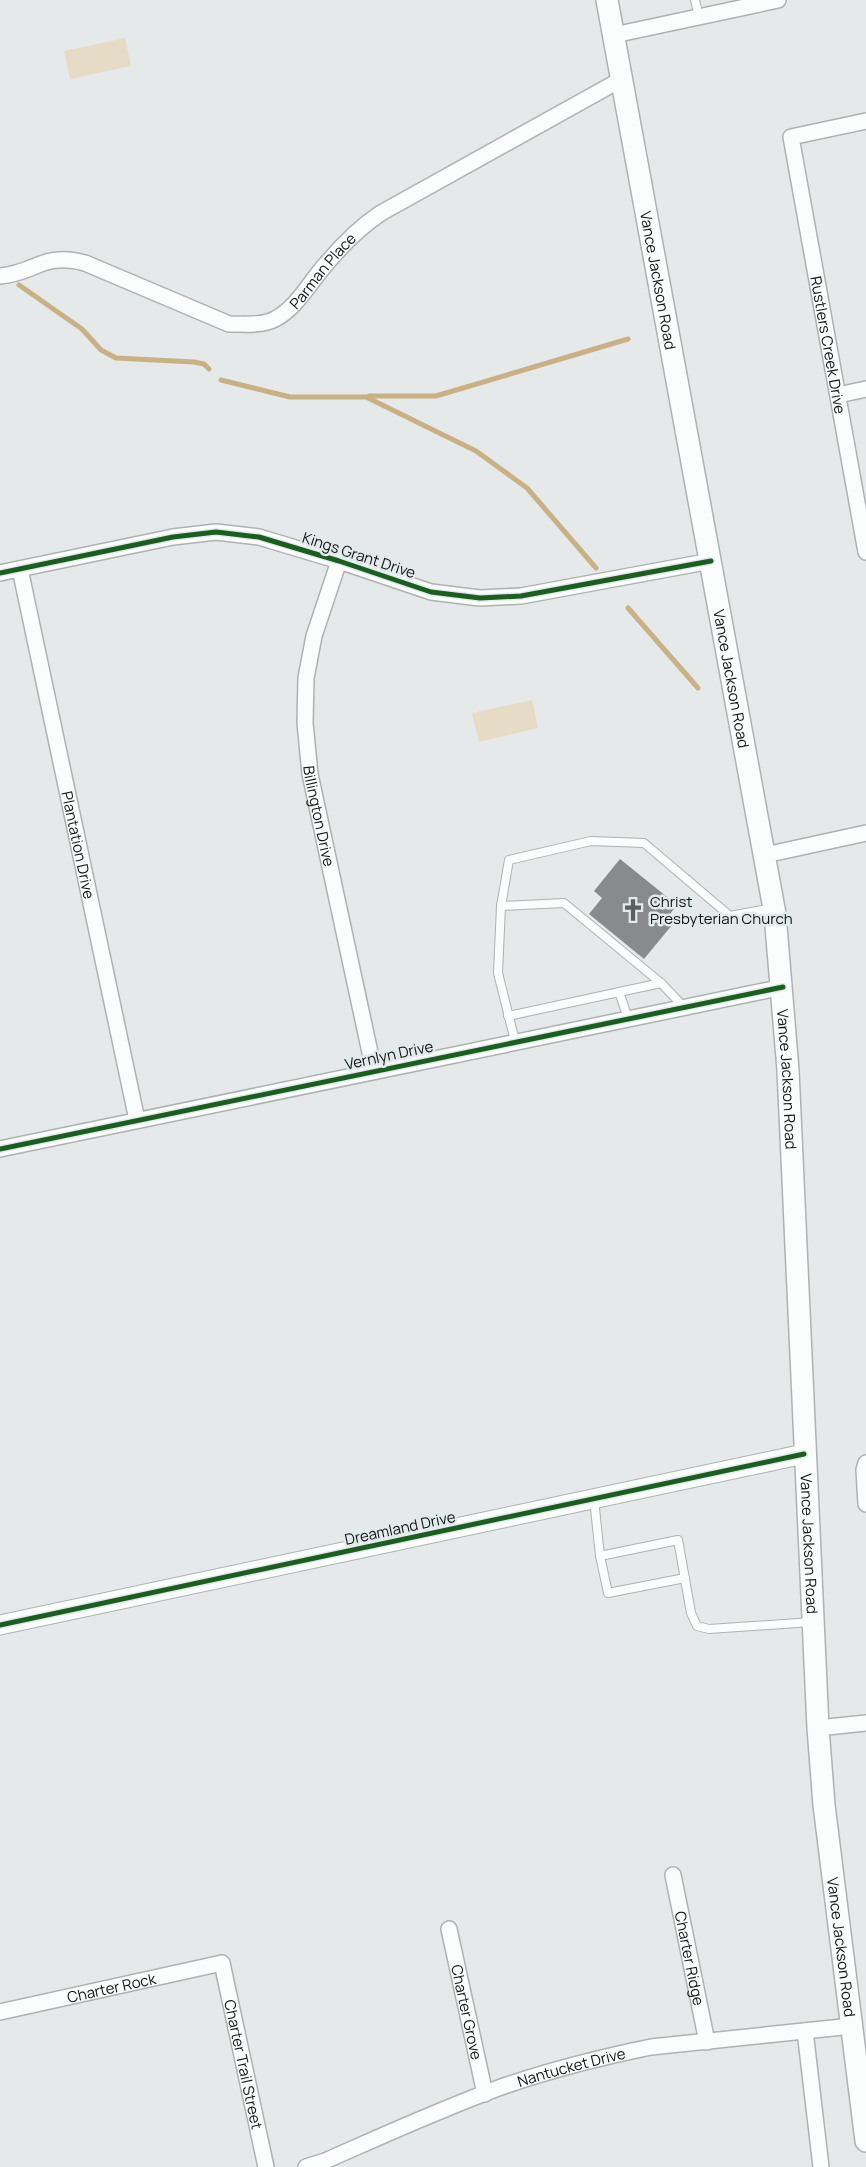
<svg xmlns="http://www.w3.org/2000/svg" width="866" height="2167" viewBox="0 0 866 2167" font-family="Manrope,sans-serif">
  <rect width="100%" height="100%" fill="#e5e9ea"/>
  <g fill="#e6dbc5">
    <polygon points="125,38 131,66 70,79 64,51"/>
    <polygon points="532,700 538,728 479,742 472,713"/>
  </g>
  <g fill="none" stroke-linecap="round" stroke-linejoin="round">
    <g stroke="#c8b184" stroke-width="5">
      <polyline points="19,285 82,329 101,350 116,358 194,362 204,364 209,369"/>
      <polyline points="221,380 290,397 366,397 476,451 527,488 596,568"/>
      <polyline points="369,396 436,396 628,339"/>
      <polyline points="628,608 698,688"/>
    </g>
  </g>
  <polygon fill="#888a8b" points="620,859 677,905 670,914 677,919 644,959 589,914 602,898 594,891"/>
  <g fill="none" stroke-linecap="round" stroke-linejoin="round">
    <defs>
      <g id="service">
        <polyline points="695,0 699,17"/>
        <polyline points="501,906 564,903 661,983 683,1006"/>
        <polyline points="619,992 628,1018"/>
        <polyline points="508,1016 661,983"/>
        <polyline points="515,1041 498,973 501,906 509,860 591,841 644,843 730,916 773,908"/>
        <polyline points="594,1499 600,1556 678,1540 691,1613 697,1626 709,1629 812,1622"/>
        <polyline points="600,1556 608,1593 685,1578"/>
      </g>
      <g id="minor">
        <polyline points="614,35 778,0"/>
        <path id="s1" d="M866,121L791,137L866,552"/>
        <path id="s2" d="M0,276C36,273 42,252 85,263L229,324C243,324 262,326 275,319C297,308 311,280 327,263C343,244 360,227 381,213L622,79"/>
        <polyline points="838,395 866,389"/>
        <path id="s3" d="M339,561L314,636L306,678L305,723L310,774L374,1071"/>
        <path id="s4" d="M20,569L137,1120"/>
        <polyline points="0,573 173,537 216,532 259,537 339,561 431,592 480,598 521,596 711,561"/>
        <polyline points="765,855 866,833"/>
        <polyline points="0,1149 783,987"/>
        <polyline points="866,1463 864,1470 866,1504"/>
        <polyline points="818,1728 866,1723"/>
        <path id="s5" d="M673,1875L707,2042"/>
        <path id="s6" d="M449,1929L485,2094"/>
        <path id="s7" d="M0,2012L222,1963L266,2167"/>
        <polyline points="805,2031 821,2167"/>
        <path id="s8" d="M306,2167L325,2161C384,2135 443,2108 504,2086C551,2070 602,2057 651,2047L852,2026"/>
      </g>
      <polyline id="tertiary" points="0,1625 804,1454"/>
      <g id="secondary">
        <path id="s9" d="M607,0L775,914L788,1070L818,1728L824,1805L866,2141"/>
      </g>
    </defs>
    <use href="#service" stroke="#afb1b2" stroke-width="10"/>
    <use href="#minor" stroke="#afb1b2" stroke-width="18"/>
    <use href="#tertiary" stroke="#afb1b2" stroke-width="21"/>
    <use href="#secondary" stroke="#afb1b2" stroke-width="24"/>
    <use href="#service" stroke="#fbfcfc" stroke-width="8"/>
    <use href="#minor" stroke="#fbfcfc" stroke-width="15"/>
    <use href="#tertiary" stroke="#fbfcfc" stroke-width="19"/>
    <use href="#secondary" stroke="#fbfcfc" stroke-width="21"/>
    <defs>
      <g id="cycleway">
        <polyline points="0,573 173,537 216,532 259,537 339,561 431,592 480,598 521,596 711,561"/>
        <polyline points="0,1149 783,987"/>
        <polyline points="0,1625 804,1454"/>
      </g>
    </defs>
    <use href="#cycleway" stroke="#e3eaec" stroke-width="8"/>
    <use href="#cycleway" stroke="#1b5e20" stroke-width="5"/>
  </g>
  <defs>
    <symbol id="church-bare" viewBox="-9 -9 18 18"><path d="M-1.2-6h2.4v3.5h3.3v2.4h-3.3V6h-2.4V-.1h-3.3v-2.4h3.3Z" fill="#5b5f5f" stroke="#e3eaec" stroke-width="2.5" paint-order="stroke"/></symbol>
  </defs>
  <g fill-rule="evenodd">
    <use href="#church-bare" x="617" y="894" width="32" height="32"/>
  </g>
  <g text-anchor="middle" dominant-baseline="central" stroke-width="5" stroke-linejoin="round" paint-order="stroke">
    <g font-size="15" fill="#111414" stroke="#e3eaec">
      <text stroke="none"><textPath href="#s2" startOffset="359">Parman Place</textPath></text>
      <text stroke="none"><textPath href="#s9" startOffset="285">Vance Jackson Road</textPath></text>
      <text stroke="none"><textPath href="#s1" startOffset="288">Rustlers Creek Drive</textPath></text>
      <text transform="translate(359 555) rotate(18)">Kings Grant Drive</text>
      <text stroke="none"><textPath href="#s9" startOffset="690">Vance Jackson Road</textPath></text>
      <text stroke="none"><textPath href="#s3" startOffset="261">Billington Drive</textPath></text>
      <text stroke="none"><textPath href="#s4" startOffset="282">Plantation Drive</textPath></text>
      <text transform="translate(389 1055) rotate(-12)">Vernlyn Drive</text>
      <text stroke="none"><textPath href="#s9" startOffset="1095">Vance Jackson Road</textPath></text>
      <text transform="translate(400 1528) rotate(-12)">Dreamland Drive</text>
      <text stroke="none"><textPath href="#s9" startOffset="1560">Vance Jackson Road</textPath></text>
      <text stroke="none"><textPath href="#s9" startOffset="1965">Vance Jackson Road</textPath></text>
      <text stroke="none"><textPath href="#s5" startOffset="85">Charter Ridge</textPath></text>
      <text stroke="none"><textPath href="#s7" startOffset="114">Charter Rock</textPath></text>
      <text stroke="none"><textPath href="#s6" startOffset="85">Charter Grove</textPath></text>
      <text stroke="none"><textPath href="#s7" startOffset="331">Charter Trail Street</textPath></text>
      <text stroke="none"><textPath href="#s8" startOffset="284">Nantucket Drive</textPath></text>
    </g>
    <g font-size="15" fill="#111414" stroke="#e3eaec" text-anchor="start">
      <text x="650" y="901">Christ<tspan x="650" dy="17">Presbyterian Church</tspan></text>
    </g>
  </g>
</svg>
